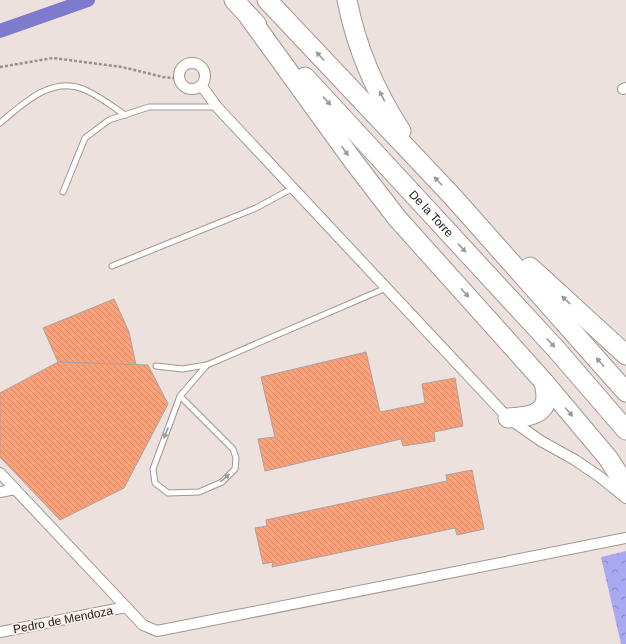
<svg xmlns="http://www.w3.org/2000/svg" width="626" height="644" viewBox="0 0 626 644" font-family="Helvetica,sans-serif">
  <defs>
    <pattern id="park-crowns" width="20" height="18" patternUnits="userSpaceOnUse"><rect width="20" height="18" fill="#a9a9f1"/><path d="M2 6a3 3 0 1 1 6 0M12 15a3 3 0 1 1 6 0" fill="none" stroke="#8989c2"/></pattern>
    <pattern id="building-back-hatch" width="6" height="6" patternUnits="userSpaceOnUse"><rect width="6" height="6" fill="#fba17a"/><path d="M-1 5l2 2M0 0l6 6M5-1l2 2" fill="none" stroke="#d78a69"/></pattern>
  </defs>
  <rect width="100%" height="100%" fill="#ece1dc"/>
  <polygon fill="url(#park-crowns)" points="626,551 626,644 621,644 601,557"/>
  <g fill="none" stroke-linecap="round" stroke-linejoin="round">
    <polyline stroke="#7e7bcc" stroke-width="14" points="0,31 88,0"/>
  </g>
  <g fill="url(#building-back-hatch)" stroke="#aba19d">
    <polygon points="114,299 129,332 136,365 58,362 43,328"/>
    <polygon points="366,352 380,412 425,403 422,384 455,378 463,426 434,432 435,441 403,446 401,439 265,471 258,439 275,437 261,377"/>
    <polygon points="58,362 148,365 168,404 124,488 60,520 0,457 0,393"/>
    <polygon points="472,470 484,529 457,535 455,528 272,567 273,562 263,564 255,528 267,526 266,520 447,481 446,475"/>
  </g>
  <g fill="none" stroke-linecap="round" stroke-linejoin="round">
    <defs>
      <g id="lane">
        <path d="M0,123C23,104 51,76 83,89C98,95 112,106 125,115"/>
        <polyline points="63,192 85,138 109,120 149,107 217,107"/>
        <polyline points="112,266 256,208 293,188"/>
        <polyline points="156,366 182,369 207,365 386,288"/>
        <polyline points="180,396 233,449 236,458 235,469 222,482 199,492 168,493 155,483 153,469 180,396 207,365"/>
      </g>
      <g id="street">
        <circle cx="192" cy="76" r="13"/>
        <polyline points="201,85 217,107 508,418 541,441 575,460 600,477 626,498"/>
        <polyline points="623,89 626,88"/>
        <polyline points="0,473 143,625 157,631 626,538"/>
        <polyline points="0,492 15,489"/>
        <polyline points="0,632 126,607"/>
      </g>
      <g id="highway">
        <polyline points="234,0 257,25"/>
        <polyline points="267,0 453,197 626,392"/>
        <path d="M347,0C356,46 375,91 401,131"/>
        <polyline points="249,17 354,162 397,218 544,382 608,458 626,486"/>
        <path id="s1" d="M305,77L556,349L626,430"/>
        <polyline points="530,267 626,355"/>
        <path d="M508,418C521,417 545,417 546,398C546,393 545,387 544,382"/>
      </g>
    </defs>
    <use href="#lane" stroke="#a19793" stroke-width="7"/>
    <use href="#street" stroke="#a19793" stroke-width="12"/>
    <use href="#highway" stroke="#a19793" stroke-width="21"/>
    <polyline stroke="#978f8c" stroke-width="2.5" stroke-dasharray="3 2" stroke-linecap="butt" points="0,67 53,58 122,67 163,77 180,79"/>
    <use href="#lane" stroke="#fff" stroke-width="5"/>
    <use href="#street" stroke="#fff" stroke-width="10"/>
    <use href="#highway" stroke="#fff" stroke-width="19"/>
  </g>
  <defs><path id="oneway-solid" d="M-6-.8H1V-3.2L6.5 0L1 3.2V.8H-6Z"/></defs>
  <g fill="#9a9898">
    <use href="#oneway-solid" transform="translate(320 56) rotate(-133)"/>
    <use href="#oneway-solid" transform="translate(382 96) rotate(-117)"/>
    <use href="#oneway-solid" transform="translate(327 101) rotate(47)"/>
    <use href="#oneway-solid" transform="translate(345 151) rotate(54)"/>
    <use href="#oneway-solid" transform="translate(438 181) rotate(-134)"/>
    <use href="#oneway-solid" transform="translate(462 248) rotate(47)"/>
    <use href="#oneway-solid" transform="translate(465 293) rotate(48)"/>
    <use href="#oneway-solid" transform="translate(566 300) rotate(-137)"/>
    <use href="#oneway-solid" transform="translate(551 343) rotate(47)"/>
    <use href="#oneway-solid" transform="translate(600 362) rotate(-132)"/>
    <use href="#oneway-solid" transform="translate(569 412) rotate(50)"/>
    <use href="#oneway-solid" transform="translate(166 433) rotate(111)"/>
    <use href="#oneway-solid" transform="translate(225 478) rotate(-40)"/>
  </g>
  <g text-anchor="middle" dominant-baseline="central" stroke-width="3.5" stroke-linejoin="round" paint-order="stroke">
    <g font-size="12" fill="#1f1b1a" stroke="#f9eee9">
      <text stroke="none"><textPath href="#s1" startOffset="186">De la Torre</textPath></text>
      <text transform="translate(63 620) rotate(-11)">Pedro de Mendoza</text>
    </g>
  </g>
</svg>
